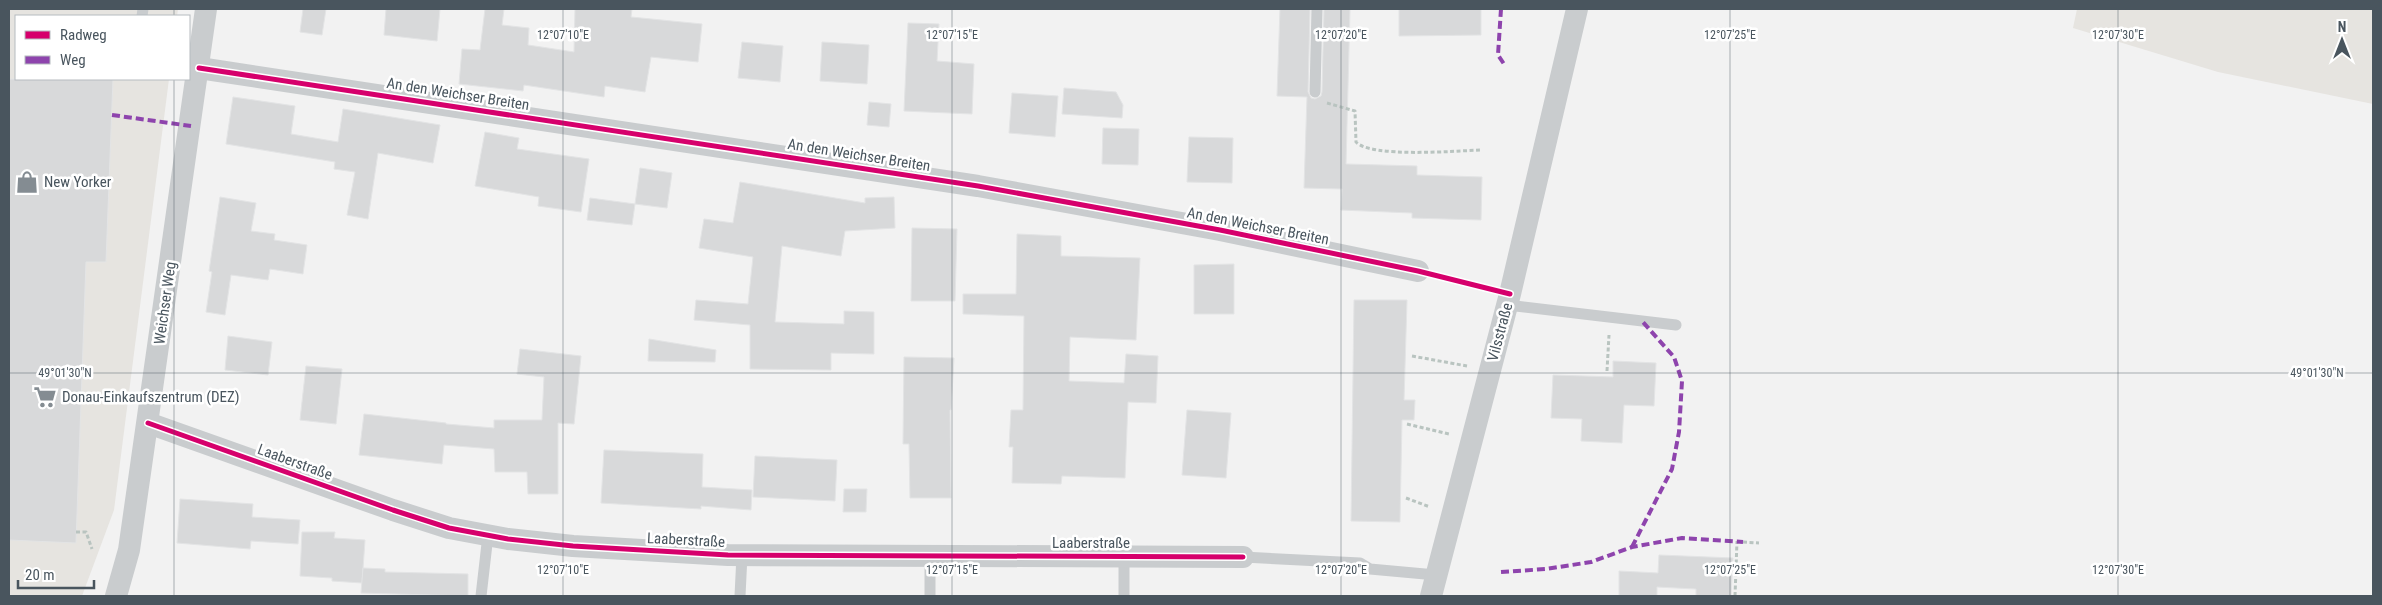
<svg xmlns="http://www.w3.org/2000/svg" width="2382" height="605" viewBox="0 0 2382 605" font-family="'Roboto Condensed',sans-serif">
  <rect width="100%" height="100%" fill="#f2f2f2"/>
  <g fill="#e6e4e0">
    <polygon points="9,9 178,9 177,16 16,16 16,79 169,79 114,510 82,596 9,596"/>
    <polygon points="2077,9 2373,9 2373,104 2218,72 2073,28"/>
  </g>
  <g fill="#d8d9da" stroke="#e3e4e5">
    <polygon points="303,9 326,9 322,35 300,32"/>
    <polygon points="386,9 440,9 437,41 384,35"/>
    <polygon points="485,9 504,9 502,25 529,28 528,45 574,52 575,9 632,9 631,17 702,24 698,62 651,57 645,92 605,86 604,97 524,85 523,91 459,84 462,49 480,50"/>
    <polygon points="1280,9 1310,9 1308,92 1311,98 1315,99 1321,96 1322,92 1324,9 1350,9 1346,164 1417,166 1417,175 1482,177 1481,220 1412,218 1412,213 1341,210 1342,189 1304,188 1307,97 1277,96"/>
    <polygon points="1399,9 1481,9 1481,35 1399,36"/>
    <polygon points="908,23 939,24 937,61 974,64 972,114 904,111"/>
    <polygon points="742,42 783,46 780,82 738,78"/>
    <polygon points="822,42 869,45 867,84 820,81"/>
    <polygon points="9,79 113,79 106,262 86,262 76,543 9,540"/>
    <polygon points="1064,88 1116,92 1123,105 1122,118 1062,114"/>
    <polygon points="1012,93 1058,96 1055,137 1009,133"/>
    <polygon points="233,97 295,106 291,134 338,142 343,109 440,125 433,163 378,153 368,219 347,215 355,172 334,169 335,162 226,144"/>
    <polygon points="869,102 891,104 889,127 867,125"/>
    <polygon points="1103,128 1139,129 1138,165 1102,164"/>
    <polygon points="485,132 519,138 517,149 589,159 581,212 538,206 539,197 475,186"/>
    <polygon points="1189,137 1233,138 1232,183 1187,182"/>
    <polygon points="640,168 672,173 667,208 635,204"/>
    <polygon points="740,182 865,203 865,198 894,197 895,228 845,231 841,256 782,246 775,322 844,324 844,311 874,312 874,354 831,353 831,370 750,369 750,325 694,320 696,300 748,304 753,257 699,248 704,219 733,223"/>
    <polygon points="220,197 256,203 251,231 275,234 274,240 307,245 303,274 270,269 268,280 231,275 225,315 206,312 212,272 209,271"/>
    <polygon points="590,198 635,204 632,225 587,220"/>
    <polygon points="912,228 957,229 955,301 911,301"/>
    <polygon points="1017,234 1061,236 1061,256 1140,258 1136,340 1070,337 1069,381 1124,383 1126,354 1158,356 1156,403 1128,402 1125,478 1062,476 1061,484 1012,483 1013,447 1009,447 1011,410 1023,410 1024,316 963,314 963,294 1016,294"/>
    <polygon points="1234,264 1234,314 1194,314 1194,265"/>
    <polygon points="1354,300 1407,300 1404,400 1415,400 1414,420 1402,420 1400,522 1351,521"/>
    <polygon points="228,336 272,342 268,375 225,370"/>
    <polygon points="649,339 716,350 715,362 648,361"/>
    <polygon points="520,349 581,356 574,424 558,423 558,494 528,494 527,472 495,472 494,449 444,445 442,464 359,455 364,414 446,423 446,424 494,428 494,420 542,420 544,377 517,374"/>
    <polygon points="904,357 954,358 951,410 950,410 951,498 910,498 909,444 903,444"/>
    <polygon points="1613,361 1656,363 1654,406 1624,405 1622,443 1581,441 1582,419 1551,418 1553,375 1613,377"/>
    <polygon points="306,366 342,369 336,424 300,420"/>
    <polygon points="1187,410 1231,413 1226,478 1182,475"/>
    <polygon points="604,450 703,454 702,487 752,490 751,510 701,506 701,509 601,503"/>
    <polygon points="755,456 837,460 835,501 753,497"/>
    <polygon points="844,489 867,489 866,512 843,512"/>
    <polygon points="180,499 253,504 252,517 300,520 298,544 251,541 250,549 177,543"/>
    <polygon points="302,532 335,532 334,538 365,540 362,583 332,581 332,578 300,576"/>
    <polygon points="1659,555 1733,558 1731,596 1696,596 1696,589 1657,587 1657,596 1619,596 1619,571 1658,573"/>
    <polygon points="363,568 385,569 385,572 468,574 468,596 361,593"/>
  </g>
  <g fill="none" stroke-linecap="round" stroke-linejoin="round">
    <g stroke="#b9c4c0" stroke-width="3" stroke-dasharray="4 2.5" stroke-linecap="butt">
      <path d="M1327,103L1355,111L1356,142C1371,158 1455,151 1480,150"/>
      <polyline points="1412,356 1467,366"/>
      <polyline points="1607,371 1609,335"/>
      <polyline points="1407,424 1449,434"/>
      <polyline points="1406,498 1430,507"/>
      <polyline points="76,532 86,532 92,549"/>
      <polyline points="1743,542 1759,543"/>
      <polyline points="1735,596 1737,541"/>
    </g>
    <g stroke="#c9ccce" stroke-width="11">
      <polyline points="142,16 143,9"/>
      <polyline points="1315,92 1317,9"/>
      <polyline points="1507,305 1676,325"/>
      <polyline points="1243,557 1360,563 1370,569 1436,575"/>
      <polyline points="481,596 488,535"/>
      <polyline points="740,596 742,555"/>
      <polyline points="930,596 930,556"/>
      <polyline points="1124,596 1124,556"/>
    </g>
    <g stroke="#c9ccce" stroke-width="22">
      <polyline points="199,68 978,186 1220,230 1418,271"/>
      <polyline points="148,423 393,510 449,528 508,539 573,546 728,555 1243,557"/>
      <polyline points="116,596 129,550 206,9"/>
      <polyline points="1431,596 1510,294 1577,9"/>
    </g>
    <g stroke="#8e44ad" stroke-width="4" stroke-dasharray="8 4" stroke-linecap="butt">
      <polyline points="1501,9 1498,55 1504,64"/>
      <polyline points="112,115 191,126"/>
      <polyline points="1632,547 1672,469 1679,432 1682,381 1674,357 1642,321"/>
      <polyline points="1501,572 1546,569 1591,562 1632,547 1682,538 1743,542"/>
    </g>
    <defs>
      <g id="cycleway">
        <polyline points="199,68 978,186 1220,230 1418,271 1510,294"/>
        <polyline points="148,423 393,510 449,528 508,539 573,546 728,555 1243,557"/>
      </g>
    </defs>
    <use href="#cycleway" stroke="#fff" stroke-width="8"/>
    <use href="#cycleway" stroke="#d6006c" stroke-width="5"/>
  </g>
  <path fill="none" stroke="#49555e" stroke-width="1" stroke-opacity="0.45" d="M174,9V16M563,9V596M952,9V596M1341,9V596M1730,9V596M2118,9V596M174,79V596M9,373H2373"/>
  <defs>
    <symbol id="shop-bare" viewBox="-9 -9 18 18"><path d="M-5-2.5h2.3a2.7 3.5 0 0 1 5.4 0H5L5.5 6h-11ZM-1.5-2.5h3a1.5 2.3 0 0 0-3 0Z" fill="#848c92" stroke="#fff" stroke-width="2.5" paint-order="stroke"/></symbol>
    <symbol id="supermarket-bare" viewBox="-9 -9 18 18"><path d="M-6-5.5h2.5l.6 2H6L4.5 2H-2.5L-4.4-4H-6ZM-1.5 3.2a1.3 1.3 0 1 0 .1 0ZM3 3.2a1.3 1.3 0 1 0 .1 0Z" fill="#848c92" stroke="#fff" stroke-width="2.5" paint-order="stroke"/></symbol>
  </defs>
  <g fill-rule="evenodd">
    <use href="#shop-bare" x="11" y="166" width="32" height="32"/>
    <use href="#supermarket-bare" x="29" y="381" width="32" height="32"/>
  </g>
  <g text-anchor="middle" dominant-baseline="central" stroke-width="5" stroke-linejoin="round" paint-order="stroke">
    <g font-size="15" fill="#49555e" stroke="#fff">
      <text transform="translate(458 94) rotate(9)">An den Weichser Breiten</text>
      <text transform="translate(859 155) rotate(9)">An den Weichser Breiten</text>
      <text transform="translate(1258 226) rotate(11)">An den Weichser Breiten</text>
      <text transform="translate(165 303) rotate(-82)">Weichser Weg</text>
      <text transform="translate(1500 332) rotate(-75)">Vilsstraße</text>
      <text transform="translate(295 462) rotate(20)">Laaberstraße</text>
      <text transform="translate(686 540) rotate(3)">Laaberstraße</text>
      <text x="1091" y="543">Laaberstraße</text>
    </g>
    <g font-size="15" fill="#49555e" stroke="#fff" text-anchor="start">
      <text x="44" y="182">New Yorker</text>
      <text x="62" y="397">Donau-Einkaufszentrum (DEZ)</text>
    </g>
  </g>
  <g font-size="12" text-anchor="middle" fill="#49555e" stroke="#fff" stroke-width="5" stroke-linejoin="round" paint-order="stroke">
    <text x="563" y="39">12°07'10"E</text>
    <text x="952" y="39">12°07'15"E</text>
    <text x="1341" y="39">12°07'20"E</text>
    <text x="1730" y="39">12°07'25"E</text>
    <text x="2118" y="39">12°07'30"E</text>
    <text x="65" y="377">49°01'30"N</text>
    <text x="2317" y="377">49°01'30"N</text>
    <text x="563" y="574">12°07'10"E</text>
    <text x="952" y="574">12°07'15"E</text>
    <text x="1341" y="574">12°07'20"E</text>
    <text x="1730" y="574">12°07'25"E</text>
    <text x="2118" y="574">12°07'30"E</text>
  </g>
  <rect width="2382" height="605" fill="none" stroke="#49555e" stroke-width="20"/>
  <rect x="15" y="15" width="175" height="65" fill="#ffffff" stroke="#b6bbbf"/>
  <rect x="25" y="31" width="25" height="8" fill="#d6006c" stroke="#b6bbbf"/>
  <text x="60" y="40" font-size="15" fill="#49555e">Radweg</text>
  <rect x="25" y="56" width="25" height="8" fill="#8e44ad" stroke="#b6bbbf"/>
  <text x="60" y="65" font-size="15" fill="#49555e">Weg</text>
  <g transform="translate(2342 40)" stroke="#ffffff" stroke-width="4" paint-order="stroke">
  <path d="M0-4L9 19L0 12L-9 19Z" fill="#49555e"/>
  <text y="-8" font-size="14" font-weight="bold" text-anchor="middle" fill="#49555e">N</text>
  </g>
  <path d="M18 580v8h76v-8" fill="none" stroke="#49555e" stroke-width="2.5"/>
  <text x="25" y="580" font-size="15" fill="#49555e" stroke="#ffffff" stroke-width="4" paint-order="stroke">20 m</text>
</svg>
